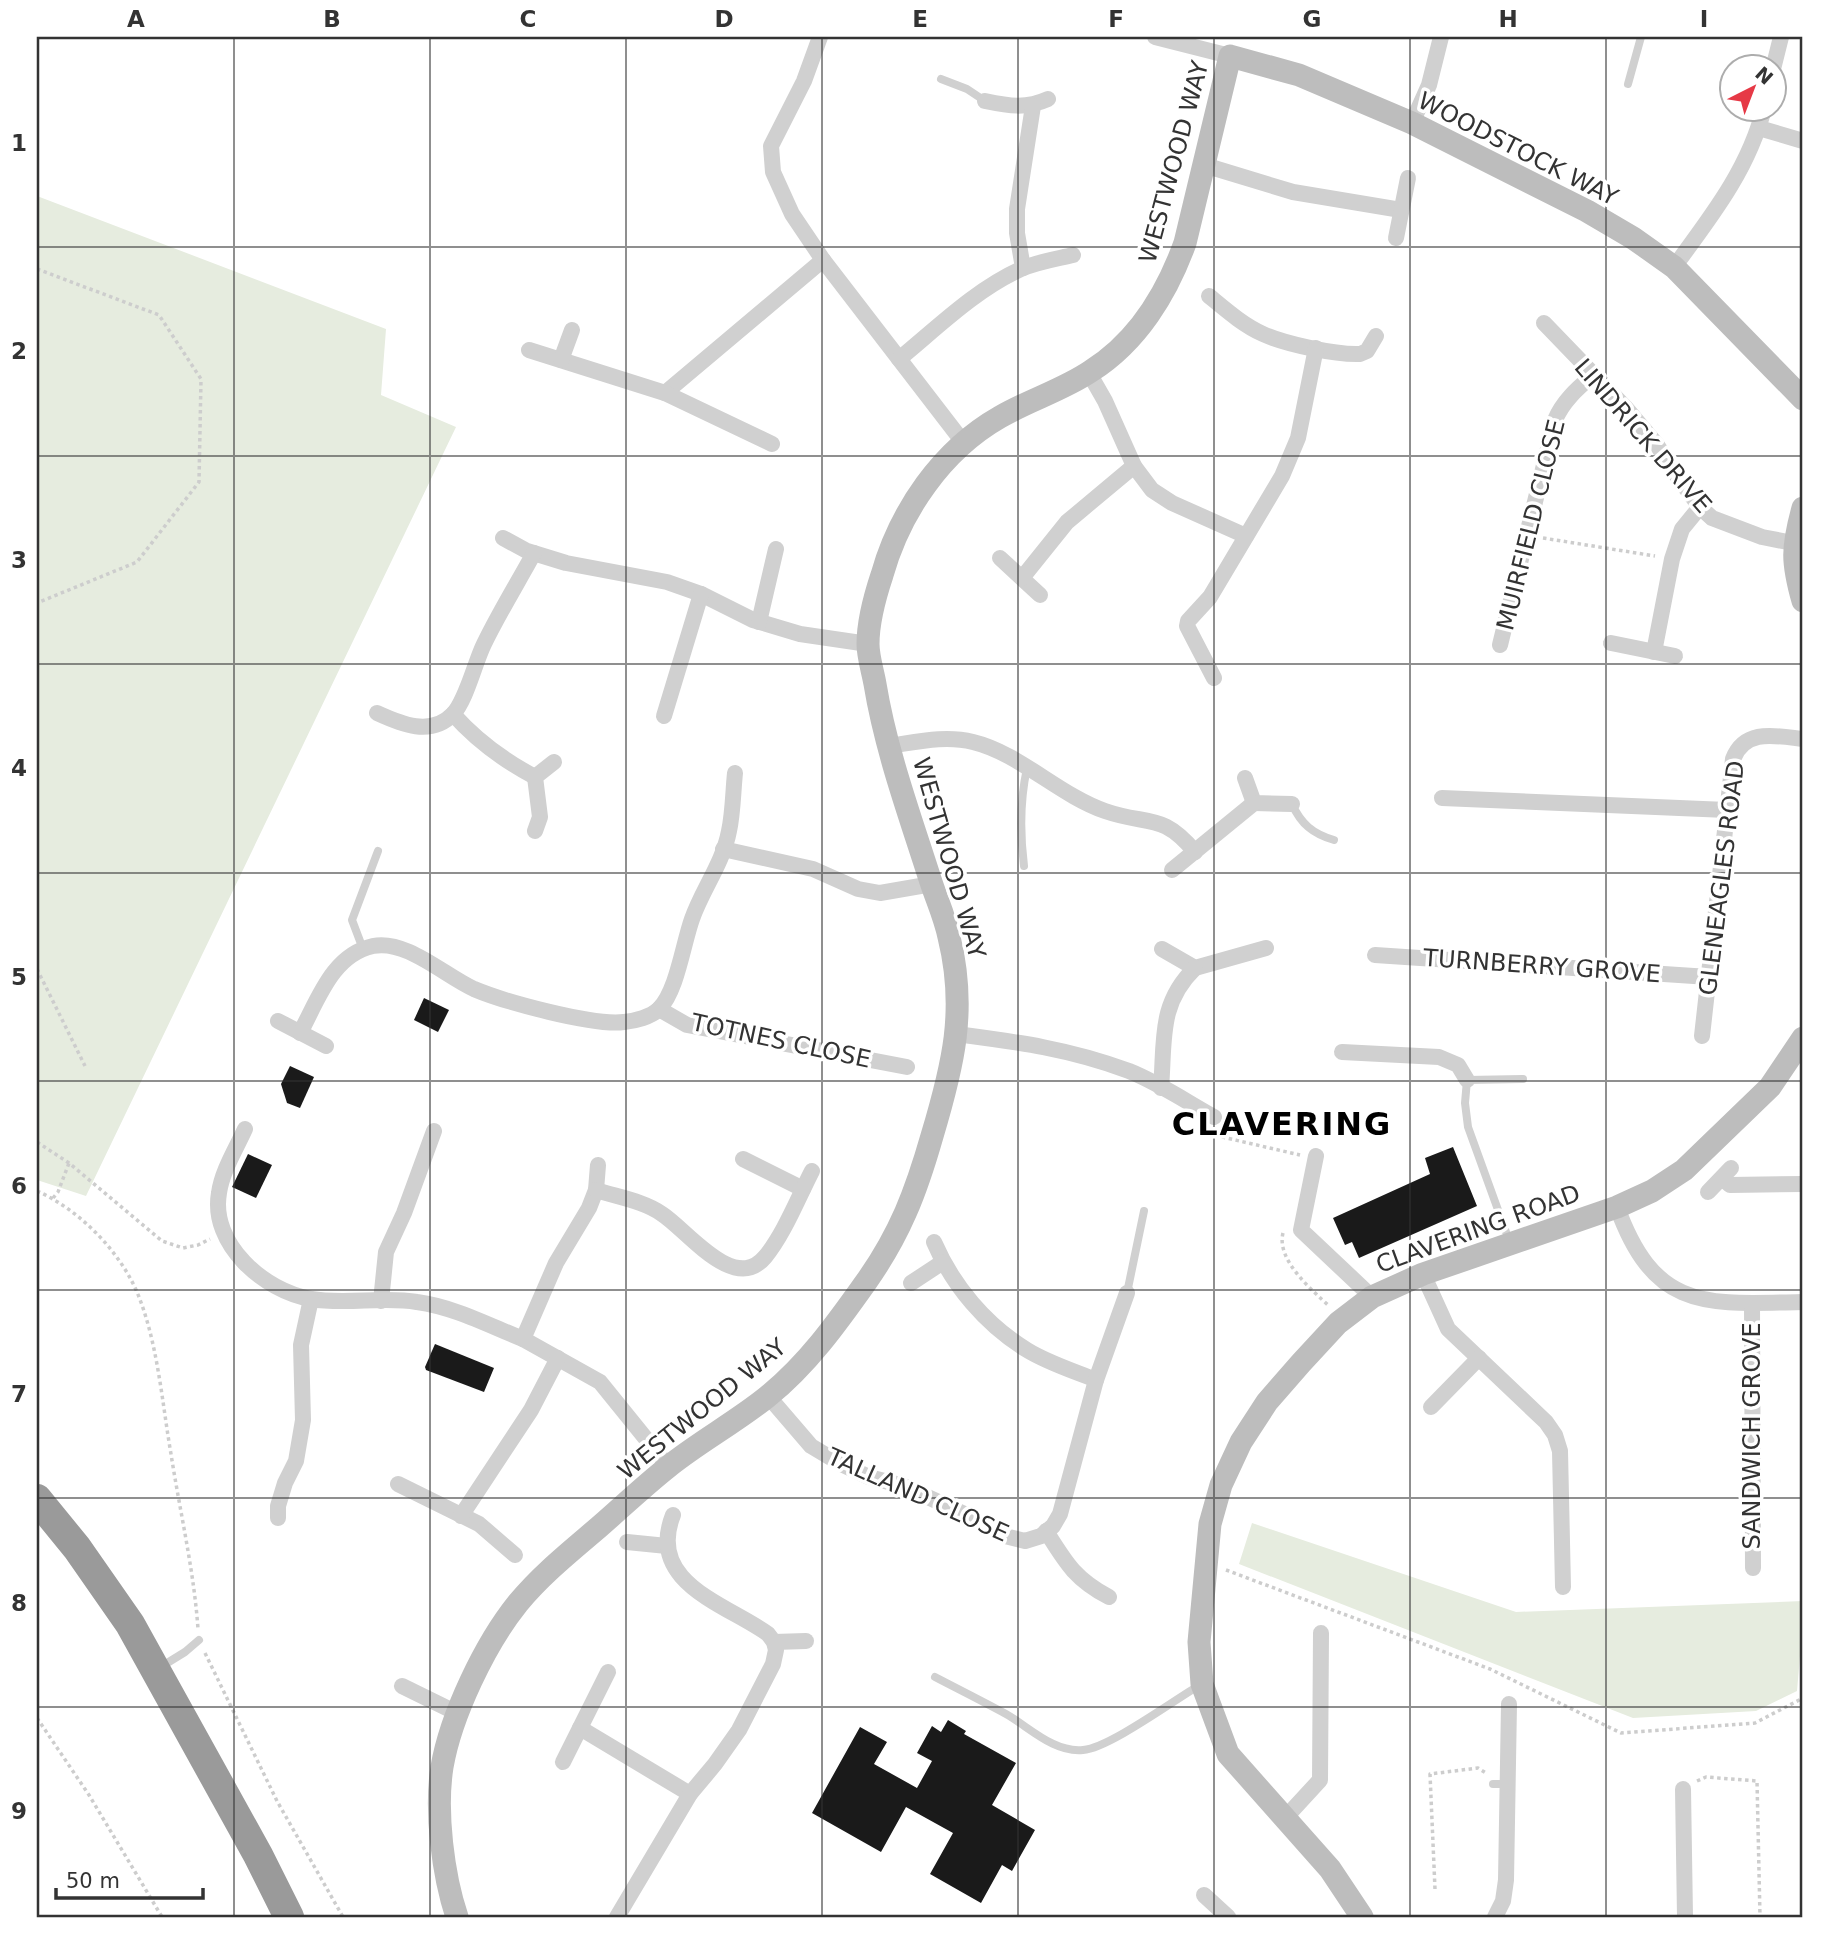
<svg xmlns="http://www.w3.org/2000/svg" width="1840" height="1954" viewBox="0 0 1840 1954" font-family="'DejaVu Sans',sans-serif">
  <rect width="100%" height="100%" fill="#fff"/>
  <g fill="#e6ecdf">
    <polygon points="37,196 386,329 381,395 456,427 86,1196 37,1180"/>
    <polygon points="1252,1523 1516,1612 1803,1601 1803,1655 1800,1656 1797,1691 1756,1711 1633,1718 1239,1564"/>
  </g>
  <g fill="#1a1a1a">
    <polygon points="424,998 449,1010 438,1032 414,1020"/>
    <polygon points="290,1066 314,1077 300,1108 287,1103 281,1084"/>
    <polygon points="1453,1147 1477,1206 1359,1258 1352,1242 1345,1245 1333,1218 1430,1174 1425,1158"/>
    <polygon points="248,1154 272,1165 256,1198 232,1187"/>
    <polygon points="435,1344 494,1368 484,1392 426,1370 425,1367"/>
    <polygon points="948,1720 966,1731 964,1734 1016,1763 992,1805 1035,1830 1012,1871 1002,1865 981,1903 930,1874 953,1833 906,1807 881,1852 812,1813 860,1727 887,1742 874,1764 917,1788 932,1761 917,1753 932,1726 941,1732"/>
  </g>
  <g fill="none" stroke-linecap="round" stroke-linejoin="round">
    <g stroke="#cdcdcd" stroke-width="3.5" stroke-dasharray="3.5 3.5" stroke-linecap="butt">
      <polyline points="37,269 159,315 201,379 199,482 137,562 37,603"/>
      <polyline points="1543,538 1655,556"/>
      <polyline points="37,969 85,1066"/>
      <polyline points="1218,1133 1218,1136 1300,1155"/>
      <polyline points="37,1142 69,1163 162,1241 183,1248 198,1245 210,1239"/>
      <path d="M37,1191C80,1210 122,1253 139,1297C158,1346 162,1402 171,1454C180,1512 194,1571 198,1629"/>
      <polyline points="53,1198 58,1192 69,1163"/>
      <path d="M1283,1233C1276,1260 1312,1290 1329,1306"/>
      <polyline points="1226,1570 1490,1669 1621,1733 1755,1723 1803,1698"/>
      <polyline points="205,1653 277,1801 343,1917"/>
      <polyline points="37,1718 89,1795 162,1917"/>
      <polyline points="1697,1781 1706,1777 1757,1781 1760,1917"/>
      <polyline points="1435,1889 1430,1774 1478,1768 1486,1773"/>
    </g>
    <g stroke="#d0d0d0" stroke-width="8">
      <polyline points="941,79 967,89 985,101"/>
      <polyline points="1628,84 1641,37"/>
      <path d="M1292,804C1301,824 1313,834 1334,840"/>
      <path d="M1024,866C1020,834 1020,800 1027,768"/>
      <polyline points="363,949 352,920 378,851"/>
      <polyline points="1510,1243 1468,1127 1465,1103 1467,1080 1523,1079"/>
      <polyline points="1127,1293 1144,1211"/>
      <polyline points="159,1668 185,1652 199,1640"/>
      <path d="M935,1677C958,1689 982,1701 1006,1714C1029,1727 1054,1753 1083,1750C1109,1748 1174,1700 1200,1685"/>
      <polyline points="1493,1784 1508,1784"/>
    </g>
    <g stroke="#d0d0d0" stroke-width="16">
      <polyline points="820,37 804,81 771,146 773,172 792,214 823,260 963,442"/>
      <polyline points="1155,37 1230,56"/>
      <polyline points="1773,69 1781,37"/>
      <path d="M985,101C1009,106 1026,109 1048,99"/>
      <polyline points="1412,123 1429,85 1441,37"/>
      <polyline points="1759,128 1803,141"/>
      <polyline points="1204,165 1293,192 1401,210"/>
      <polyline points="1396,238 1408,178"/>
      <path d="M1674,267C1710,218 1749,169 1764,108"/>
      <polyline points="1023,268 1017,233 1017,209 1033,106"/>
      <path d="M1209,296C1226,310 1243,325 1263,334C1285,344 1336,355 1360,354L1367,351L1376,336"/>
      <polyline points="1544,323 1625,407 1657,445 1679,479 1700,507 1712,518 1762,537 1793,543"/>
      <polyline points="529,350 665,393 823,260"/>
      <path d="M899,359C938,327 975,290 1021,269C1037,262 1056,259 1073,255"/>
      <polyline points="561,360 572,330"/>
      <polyline points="1089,373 1105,401 1134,466 1152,490 1172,503 1246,536"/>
      <polyline points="665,393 772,444"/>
      <polyline points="503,538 527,551 566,563 667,582 701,594 753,620 800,634 868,644"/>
      <polyline points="1000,558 1040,595"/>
      <polyline points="1022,578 1067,522 1134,466"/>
      <polyline points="759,622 776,549"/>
      <polyline points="1611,643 1675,656"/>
      <path d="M1500,645L1555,420C1563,401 1577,389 1593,375"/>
      <polyline points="1654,652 1672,559 1682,529 1700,507"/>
      <polyline points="1214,678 1187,626 1188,621 1210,597 1282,476 1298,438 1316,348"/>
      <path d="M377,713C401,724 431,737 453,714C466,701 475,662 484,644C499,613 517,584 534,553"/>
      <path d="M453,714C477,741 503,760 535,777"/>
      <polyline points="664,716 701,594"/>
      <path d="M889,746C917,742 945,735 973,742C1019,753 1059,795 1105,811C1148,826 1162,812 1195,852"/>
      <polyline points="1245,778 1254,803 1292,804"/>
      <polyline points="1442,798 1727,810"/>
      <polyline points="535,831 540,817 535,777 554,762"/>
      <polyline points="723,849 813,869 858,889 880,893 932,884"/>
      <polyline points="1172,870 1254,803"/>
      <polyline points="1162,949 1195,968 1266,948"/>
      <polyline points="1375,955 1709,977"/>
      <polyline points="659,1009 687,1025 907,1067"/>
      <polyline points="278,1021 326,1046"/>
      <path d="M300,1033C318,1000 332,955 373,946C406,939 445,976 474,989C505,1002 593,1026 624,1022C635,1021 651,1017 659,1009C677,991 683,944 692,919C702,890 723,863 729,831C733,813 733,792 735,773"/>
      <path d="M956,1034C1018,1042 1070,1049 1129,1071C1159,1083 1187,1102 1214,1117"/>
      <path d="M1702,1036L1733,759C1745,728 1776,736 1803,739"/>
      <polyline points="1342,1052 1439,1057 1458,1065 1467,1080"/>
      <path d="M1161,1088C1165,1041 1158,1004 1195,968"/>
      <path d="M245,1129C236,1149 222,1171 219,1193C210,1244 264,1291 311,1299C346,1305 383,1296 417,1302C454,1307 488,1325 523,1339"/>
      <polyline points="1316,1156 1301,1230 1372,1297"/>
      <polyline points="743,1159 803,1189"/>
      <polyline points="598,1165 596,1190 589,1208 556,1263 523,1339 600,1382 668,1466"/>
      <polyline points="1722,1178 1730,1185 1803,1184"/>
      <path d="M596,1190C617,1197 644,1201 662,1214C687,1230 734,1294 765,1257C784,1234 798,1198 812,1171"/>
      <polyline points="1708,1192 1731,1168"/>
      <path d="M1617,1207C1655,1312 1706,1304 1803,1302"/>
      <path d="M934,1242C953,1286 986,1325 1027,1350C1048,1363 1074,1371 1096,1380"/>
      <polyline points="1423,1274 1448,1329 1546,1422 1555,1435 1560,1451 1563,1587"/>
      <polyline points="911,1283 943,1262"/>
      <polyline points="381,1301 386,1252 404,1213 434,1131"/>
      <polyline points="1752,1303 1753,1568"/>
      <polyline points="768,1396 811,1446 841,1464 869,1477 904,1486 973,1518 1005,1536 1025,1541 1041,1536 1053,1526 1060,1514 1096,1380 1127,1293"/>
      <polyline points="1431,1407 1479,1358"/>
      <polyline points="398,1484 479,1524 515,1555"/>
      <polyline points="461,1516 531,1410 558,1358"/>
      <polyline points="278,1518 278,1506 285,1483 296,1461 303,1420 301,1345 311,1299"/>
      <path d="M1046,1531C1066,1563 1075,1579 1109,1597"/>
      <polyline points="627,1542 667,1546"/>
      <polyline points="774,1642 806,1641"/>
      <polyline points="402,1686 457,1713"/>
      <polyline points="580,1728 690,1794"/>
      <polyline points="563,1762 608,1672"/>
      <polyline points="1683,1789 1685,1917"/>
      <polyline points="1286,1817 1320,1780 1321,1633"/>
      <polyline points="1204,1895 1228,1917"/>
      <path d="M617,1917L690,1794L715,1764L739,1730L773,1664L776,1650L774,1642L768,1634C726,1604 646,1583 673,1515"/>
      <polyline points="1495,1917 1503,1901 1506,1880 1509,1704"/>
    </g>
    <g stroke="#bdbdbd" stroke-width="23">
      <path d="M1803,508C1792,548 1792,562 1803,601"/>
      <path d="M457,1917C443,1875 435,1812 442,1767C451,1715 485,1644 518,1603C542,1574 571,1551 599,1527C622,1507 644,1486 668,1467C699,1442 736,1422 767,1397C807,1365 837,1323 866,1282C900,1234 916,1192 932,1136C953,1066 967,1010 949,937C945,917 936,898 930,879C910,816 886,751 875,684C873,672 868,657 868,644C868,622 875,596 882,575C900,511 942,450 1000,417C1029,400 1063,390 1091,371C1137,342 1167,293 1185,243L1230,56L1299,75L1412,123L1587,211L1633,238L1674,267L1803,399"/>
      <polyline points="1362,1917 1330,1869 1228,1754 1202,1684 1199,1642 1210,1524 1221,1485 1241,1442 1267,1402 1301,1363 1338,1323 1372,1297 1423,1274 1617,1207 1652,1191 1684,1170 1770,1087 1803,1038"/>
    </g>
    <polyline stroke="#9a9a9a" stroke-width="30" points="37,1499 77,1548 130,1624 258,1855 289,1917"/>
  </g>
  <path fill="none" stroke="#333" stroke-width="2" stroke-opacity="0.55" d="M234,37V1917M430,37V1917M626,37V1917M822,37V1917M1018,37V1917M1214,37V1917M1410,37V1917M1606,37V1917M37,247H1803M37,456H1803M37,664H1803M37,873H1803M37,1081H1803M37,1290H1803M37,1498H1803M37,1707H1803"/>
  <g text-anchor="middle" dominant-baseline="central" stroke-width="7" stroke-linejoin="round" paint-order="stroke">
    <g font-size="24" fill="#333" stroke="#fff">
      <text transform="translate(1518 149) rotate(27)">WOODSTOCK WAY</text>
      <text transform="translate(1174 162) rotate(-75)">WESTWOOD WAY</text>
      <text transform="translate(1643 436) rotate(49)">LINDRICK DRIVE</text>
      <text transform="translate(1531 525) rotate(-76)">MUIRFIELD CLOSE</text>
      <text transform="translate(949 858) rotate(74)">WESTWOOD WAY</text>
      <text transform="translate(1722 878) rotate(-83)">GLENEAGLES ROAD</text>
      <text transform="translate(1542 966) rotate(4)">TURNBERRY GROVE</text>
      <text transform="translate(781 1041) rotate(12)">TOTNES CLOSE</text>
      <text transform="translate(1478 1229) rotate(-20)">CLAVERING ROAD</text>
      <text transform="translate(702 1409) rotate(-39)">WESTWOOD WAY</text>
      <text transform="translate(1752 1436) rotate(-90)">SANDWICH GROVE</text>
      <text transform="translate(918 1495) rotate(24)">TALLAND CLOSE</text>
    </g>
    <g font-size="32" font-weight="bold" letter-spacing="2" fill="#000" stroke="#fff">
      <text x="1282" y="1124">CLAVERING</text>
    </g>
  </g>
  <rect width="1840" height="1954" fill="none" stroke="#ffffff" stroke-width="77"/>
  <g transform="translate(1753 88) rotate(42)"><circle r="33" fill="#ffffff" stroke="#adadad" stroke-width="2"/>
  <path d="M0-5L12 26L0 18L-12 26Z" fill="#e63946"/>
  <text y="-10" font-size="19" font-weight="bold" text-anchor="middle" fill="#333333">N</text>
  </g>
  <path d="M56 1888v10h147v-10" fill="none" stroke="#333333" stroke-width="3.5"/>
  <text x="66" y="1888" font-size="21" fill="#333333" stroke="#ffffff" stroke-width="5" paint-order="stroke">50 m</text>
  <rect x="38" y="38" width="1763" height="1878" fill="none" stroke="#333" stroke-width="2.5"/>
  <g font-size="23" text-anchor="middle" font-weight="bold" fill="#333">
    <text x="136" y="27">A</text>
    <text x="332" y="27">B</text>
    <text x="528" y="27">C</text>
    <text x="724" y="27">D</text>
    <text x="920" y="27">E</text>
    <text x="1116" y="27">F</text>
    <text x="1312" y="27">G</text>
    <text x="1508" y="27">H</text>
    <text x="1704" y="27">I</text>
    <text x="19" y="151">1</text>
    <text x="19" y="359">2</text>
    <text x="19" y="568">3</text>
    <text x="19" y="776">4</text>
    <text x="19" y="985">5</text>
    <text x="19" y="1194">6</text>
    <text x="19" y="1402">7</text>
    <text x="19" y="1611">8</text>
    <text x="19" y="1819">9</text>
  </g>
</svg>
